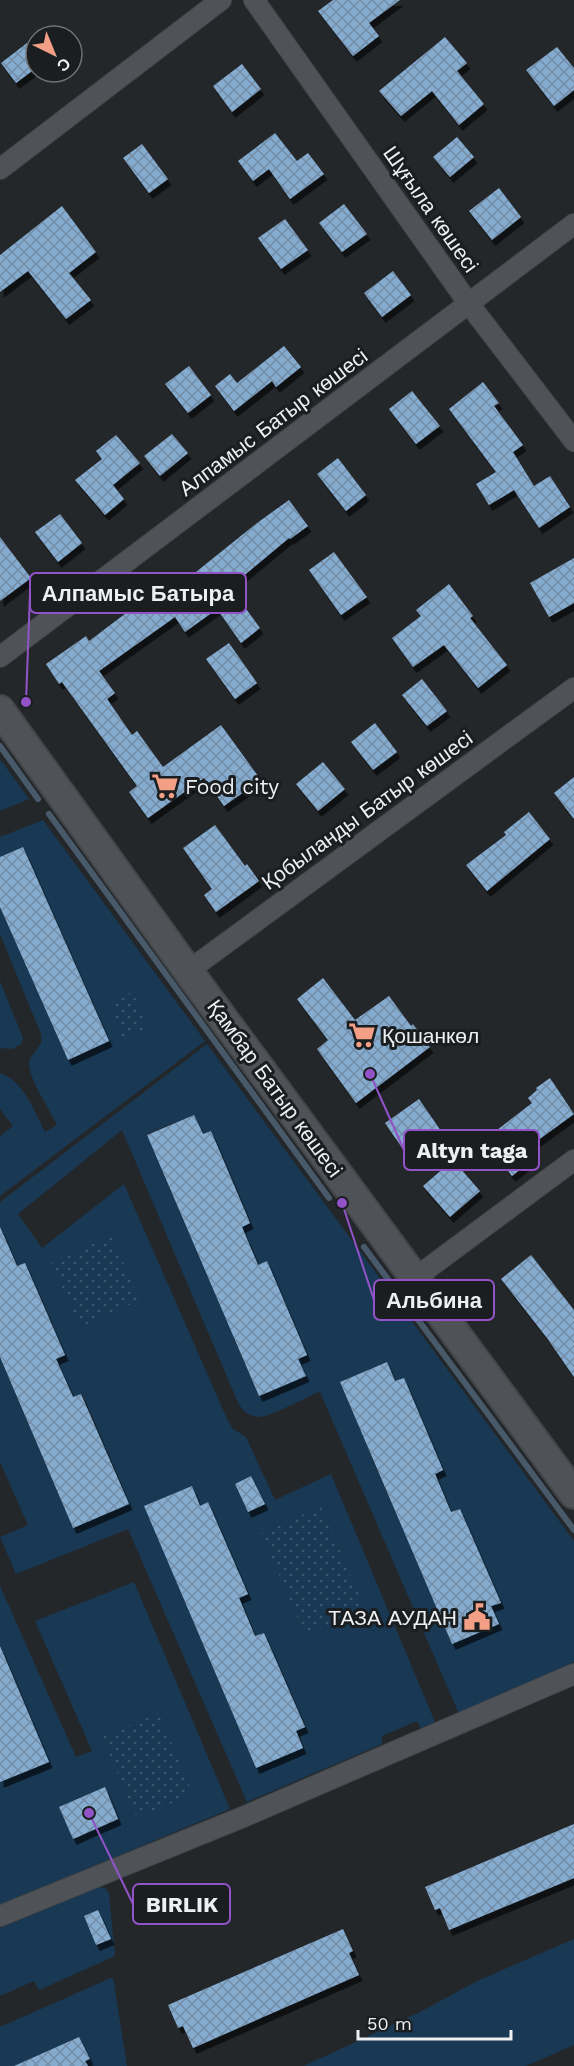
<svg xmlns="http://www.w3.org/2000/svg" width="574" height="2066" viewBox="0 0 574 2066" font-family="'Work Sans',sans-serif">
  <defs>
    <pattern id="park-dots" width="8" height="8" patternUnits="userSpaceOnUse" patternTransform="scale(1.5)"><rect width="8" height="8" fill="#183853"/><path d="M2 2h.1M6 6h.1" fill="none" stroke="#3a556c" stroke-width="1.8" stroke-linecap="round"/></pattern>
    <pattern id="building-cross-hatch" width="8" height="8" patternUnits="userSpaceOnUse" patternTransform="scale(1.5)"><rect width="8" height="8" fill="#85abcf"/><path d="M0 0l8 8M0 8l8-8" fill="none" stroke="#728da7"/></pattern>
    <filter id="shadow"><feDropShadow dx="3.5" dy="6" stdDeviation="0" flood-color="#0009"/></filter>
  </defs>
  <rect width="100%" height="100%" fill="#24272a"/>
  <g fill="#183853" fill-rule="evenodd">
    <polygon points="0,759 29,799 0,811"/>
    <path d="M43,820L205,1041L0,1196V1136L13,1126L0,1109V1073C24,1081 34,1111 45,1132L57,1125C50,1110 29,1079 29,1064C30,1051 44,1049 41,1034L0,934V907L68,1060L109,1041L23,847L0,857V837Z"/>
    <polygon points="0,981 23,1038 21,1044 12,1049 0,1048"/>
    <path d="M207,1044L574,1541V1662L459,1714L320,1392C305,1397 270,1418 257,1417C246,1416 240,1407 236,1398L122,1130L18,1214L42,1248L124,1184L228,1421L233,1429L246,1437L275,1500L331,1474L435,1722L421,1728L417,1721L382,1736V1744L247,1802L128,1529L16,1574L0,1537L28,1525L0,1462V1357L73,1528L120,1508L122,1487L82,1394L73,1397L56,1359L65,1354L25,1263L17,1266L0,1250V1202ZM194,1115L203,1134L211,1131L250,1222L242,1227L258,1265L267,1262L307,1355L298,1359L305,1376L259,1396L234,1339L236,1317L227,1321L162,1171L165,1153L156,1156L147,1134ZM387,1362L395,1381L404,1379L443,1470L435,1474L451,1512L460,1509L500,1602L491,1606L499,1623L452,1644L411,1548L420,1544L404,1531L371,1456L358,1400L349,1403L340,1382ZM251,1477L264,1504L248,1512L235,1485ZM208,1503L248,1594L239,1598L255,1636L264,1633L305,1726L296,1731L303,1748L256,1768L176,1580L185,1576L200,1506Z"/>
    <path d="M134,1582L230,1809L0,1905V1779L8,1692L18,1688L0,1650L2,1649L0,1645V1586L76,1757L92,1751L35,1621ZM104,1787L118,1819L73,1839Z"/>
    <path d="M99,1887L105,1888L109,1894L115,1956L39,1990L34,1981L0,1996V1928ZM98,1910L110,1939L97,1945L84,1917Z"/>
    <polygon points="574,1939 574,2045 526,2066 304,2066 420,2012 477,1981"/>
    <polygon points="113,1977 127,2066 88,2066 85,2061 89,2059 79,2037 14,2066 0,2066 0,2027"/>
  </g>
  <g fill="url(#park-dots)">
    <polygon points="133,992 148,1029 123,1038 108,1001"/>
    <polygon points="111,1236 140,1300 80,1327 51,1263"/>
    <polygon points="321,1507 365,1609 305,1635 261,1533"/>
    <polygon points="159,1713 193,1794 137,1818 102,1737"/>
  </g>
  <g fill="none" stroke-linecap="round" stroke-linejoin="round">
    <g stroke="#48596a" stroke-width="6">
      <polyline points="0,746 38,799"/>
      <polyline points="49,814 329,1198"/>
      <polyline points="364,1247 574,1530"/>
    </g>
  </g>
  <g fill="url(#building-cross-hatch)" filter="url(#shadow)">
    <polygon points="333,0 400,0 369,23 379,36 353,56 318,11"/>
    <polygon points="445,37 467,63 457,71 484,104 459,125 432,91 401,116 379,91"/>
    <polygon points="27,43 36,55 36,68 16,83 1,63"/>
    <polygon points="557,47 574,68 574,90 554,106 526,70"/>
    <polygon points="242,64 261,89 232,112 213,86"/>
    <polygon points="275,133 297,161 308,153 324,174 290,199 269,169 253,181 238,161"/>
    <polygon points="457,137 474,157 450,177 433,157"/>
    <polygon points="142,144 168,179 149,193 123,158"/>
    <polygon points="499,188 521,217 492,240 469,211"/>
    <polygon points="344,204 367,234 342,252 319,223"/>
    <polygon points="62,206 96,252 69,273 91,300 66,319 28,271 0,292 0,255"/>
    <polygon points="285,219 308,250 281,269 258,238"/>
    <polygon points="393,271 411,295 382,317 364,293"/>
    <polygon points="284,346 301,367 276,387 272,381 234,411 215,386 230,374 237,383"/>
    <polygon points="189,366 211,395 188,413 165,384"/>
    <polygon points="483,382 499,403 494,406 523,445 513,452 534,486 550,476 570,507 539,528 514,490 489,505 476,484 496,472 449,409"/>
    <polygon points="412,391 440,426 416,444 389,409"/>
    <polygon points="172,434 188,453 160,476 144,456"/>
    <polygon points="116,435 140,463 113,485 124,499 105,515 75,480 102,459 96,451"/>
    <polygon points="338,458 366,495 346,511 317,474"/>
    <polygon points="289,500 308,526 290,539 289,538 230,587 260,628 241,643 217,609 185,632 175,617 99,671 115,693 107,699 132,735 137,731 163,767 221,725 261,780 224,806 204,778 148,818 129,792 137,786 62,682 59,684 46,664 86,636 89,641 170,580 176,588 257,523"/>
    <polygon points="60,514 82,543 58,562 35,532"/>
    <polygon points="0,537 31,578 0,601"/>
    <polygon points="334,552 367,597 341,615 309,570"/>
    <polygon points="574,558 574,603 549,617 530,583"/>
    <polygon points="449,584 473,616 470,618 507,665 478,688 444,645 413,667 392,638 421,616 416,610"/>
    <polygon points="229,643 257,683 235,699 206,659"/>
    <polygon points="422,679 447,711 427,726 402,695"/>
    <polygon points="375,723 397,752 373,770 351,742"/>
    <polygon points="323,762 345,789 318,811 296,784"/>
    <polygon points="574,777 574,819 554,793"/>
    <polygon points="529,812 550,839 487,891 466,865 506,835 504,832"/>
    <polygon points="215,825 245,866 247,864 259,881 216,912 204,895 212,889 183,848"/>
    <polygon points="23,847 109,1041 68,1060 0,907 0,857"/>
    <polygon points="323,978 355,1020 389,996 411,1026 413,1024 430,1047 356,1103 317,1049 328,1040 297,999"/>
    <polygon points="550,1078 574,1114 530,1146 537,1156 512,1176 484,1140 532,1103 528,1098 537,1090 536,1088"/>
    <polygon points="419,1099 441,1131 407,1155 385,1123"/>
    <polygon points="194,1115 203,1134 211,1131 250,1223 242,1227 258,1265 267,1261 307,1355 298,1359 306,1376 259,1396 147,1135"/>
    <polygon points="453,1160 480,1191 450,1217 423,1186"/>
    <polygon points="0,1227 17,1266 25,1263 65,1355 56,1359 73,1397 81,1394 129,1504 73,1528 0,1357"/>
    <polygon points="531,1255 574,1310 574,1377 547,1338 501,1279"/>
    <polygon points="387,1362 395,1381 404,1378 443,1470 435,1474 451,1512 460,1509 501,1603 491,1606 499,1624 452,1644 340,1382"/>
    <polygon points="251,1476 265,1504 248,1512 235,1484"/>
    <polygon points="192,1486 200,1506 208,1502 248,1594 239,1598 255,1636 264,1633 305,1727 296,1731 303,1748 256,1768 144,1506"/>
    <polygon points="0,1646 49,1762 0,1782"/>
    <polygon points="105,1787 118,1819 73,1839 59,1807"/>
    <polygon points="574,1824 574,1878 449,1930 440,1908 435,1910 425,1887"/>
    <polygon points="98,1910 111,1939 96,1945 84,1916"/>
    <polygon points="343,1929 353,1951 349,1953 359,1975 193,2048 183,2026 178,2028 168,2005"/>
    <polygon points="79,2037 90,2059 85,2061 88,2066 14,2066"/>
  </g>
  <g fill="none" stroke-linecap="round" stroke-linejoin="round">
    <defs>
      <g id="minor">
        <polyline points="254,0 469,304 574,441"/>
        <polyline points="0,169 221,0"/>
        <polyline points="0,657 574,224"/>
        <polyline points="188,971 574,688"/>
        <polyline points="415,1278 574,1160"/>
        <polyline points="0,1916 243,1817 574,1674"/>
      </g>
      <polyline id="secondary" points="0,710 188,971 574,1494"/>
    </defs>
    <use href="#minor" stroke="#434649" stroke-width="22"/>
    <use href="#secondary" stroke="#434649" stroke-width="32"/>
    <use href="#minor" stroke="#4f5357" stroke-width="20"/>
    <use href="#secondary" stroke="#4f5357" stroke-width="28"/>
  </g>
  <defs>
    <symbol id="supermarket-bare" viewBox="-9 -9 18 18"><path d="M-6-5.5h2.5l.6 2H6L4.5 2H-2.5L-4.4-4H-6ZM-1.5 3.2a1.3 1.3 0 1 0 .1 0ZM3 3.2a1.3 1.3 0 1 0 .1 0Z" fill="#f39f85" stroke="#1a1e21" stroke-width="2.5" paint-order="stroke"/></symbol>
    <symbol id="civic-bare" viewBox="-9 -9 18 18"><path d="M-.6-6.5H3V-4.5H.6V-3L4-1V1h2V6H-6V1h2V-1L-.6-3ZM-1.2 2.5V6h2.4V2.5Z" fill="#f39f85" stroke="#1a1e21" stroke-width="2.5" paint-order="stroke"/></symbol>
  </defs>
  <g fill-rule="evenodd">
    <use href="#supermarket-bare" x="146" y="767" width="38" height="38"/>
    <use href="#supermarket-bare" x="343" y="1016" width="38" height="38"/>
    <use href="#civic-bare" x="458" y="1598" width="38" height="38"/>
  </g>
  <g text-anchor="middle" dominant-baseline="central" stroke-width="6" stroke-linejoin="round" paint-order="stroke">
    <g font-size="21" fill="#edeff2" stroke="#1a1e21">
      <text transform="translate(431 209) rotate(55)">Шұғыла көшесі</text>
      <text transform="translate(273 422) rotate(-37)">Алпамыс Батыр көшесі</text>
      <text transform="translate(367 810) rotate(-36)">Қобыланды Батыр көшесі</text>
      <text transform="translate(275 1088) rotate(54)">Қамбар Батыр көшесі</text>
    </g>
    <g font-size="21" fill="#edeff2" stroke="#1a1e21" text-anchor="start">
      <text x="185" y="786">Food city</text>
      <text x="382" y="1035">Қошанкөл</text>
      <text x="457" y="1617" text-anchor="end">ТАЗА АУДАН</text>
    </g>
  </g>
  <path fill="none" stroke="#9253c9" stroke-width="2" d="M26 702L30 593M370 1074L404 1150M342 1203L374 1300M89 1813L133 1904"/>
  <g fill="#9253c9" stroke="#1a1e21" stroke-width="2">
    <circle cx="26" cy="702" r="6"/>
    <circle cx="370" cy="1074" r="6"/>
    <circle cx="342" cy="1203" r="6"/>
    <circle cx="89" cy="1813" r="6"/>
  </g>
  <g fill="#1a1e21" stroke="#9253c9" stroke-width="2">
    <rect x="30" y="573" width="216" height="40" rx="6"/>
    <rect x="404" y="1130" width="135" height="40" rx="6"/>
    <rect x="374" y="1280" width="120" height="40" rx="6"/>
    <rect x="133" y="1884" width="97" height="40" rx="6"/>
  </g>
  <g font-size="22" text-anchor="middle" font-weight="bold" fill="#edeff2">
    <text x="138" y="601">Алпамыс Батыра</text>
    <text x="472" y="1158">Altyn taga</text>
    <text x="434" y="1308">Альбина</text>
    <text x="182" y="1912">BIRLIK</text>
  </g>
  <g transform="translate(54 54) rotate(137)"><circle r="28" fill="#1a1e21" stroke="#6e7275" stroke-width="1.5"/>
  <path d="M0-4.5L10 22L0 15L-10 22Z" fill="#f39f85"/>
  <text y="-9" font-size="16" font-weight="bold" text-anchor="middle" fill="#edeff2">С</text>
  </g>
  <path d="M358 2030v9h153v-9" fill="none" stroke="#edeff2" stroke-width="3"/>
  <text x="367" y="2030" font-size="18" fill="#edeff2" stroke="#1a1e21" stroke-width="4.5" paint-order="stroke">50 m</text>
</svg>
